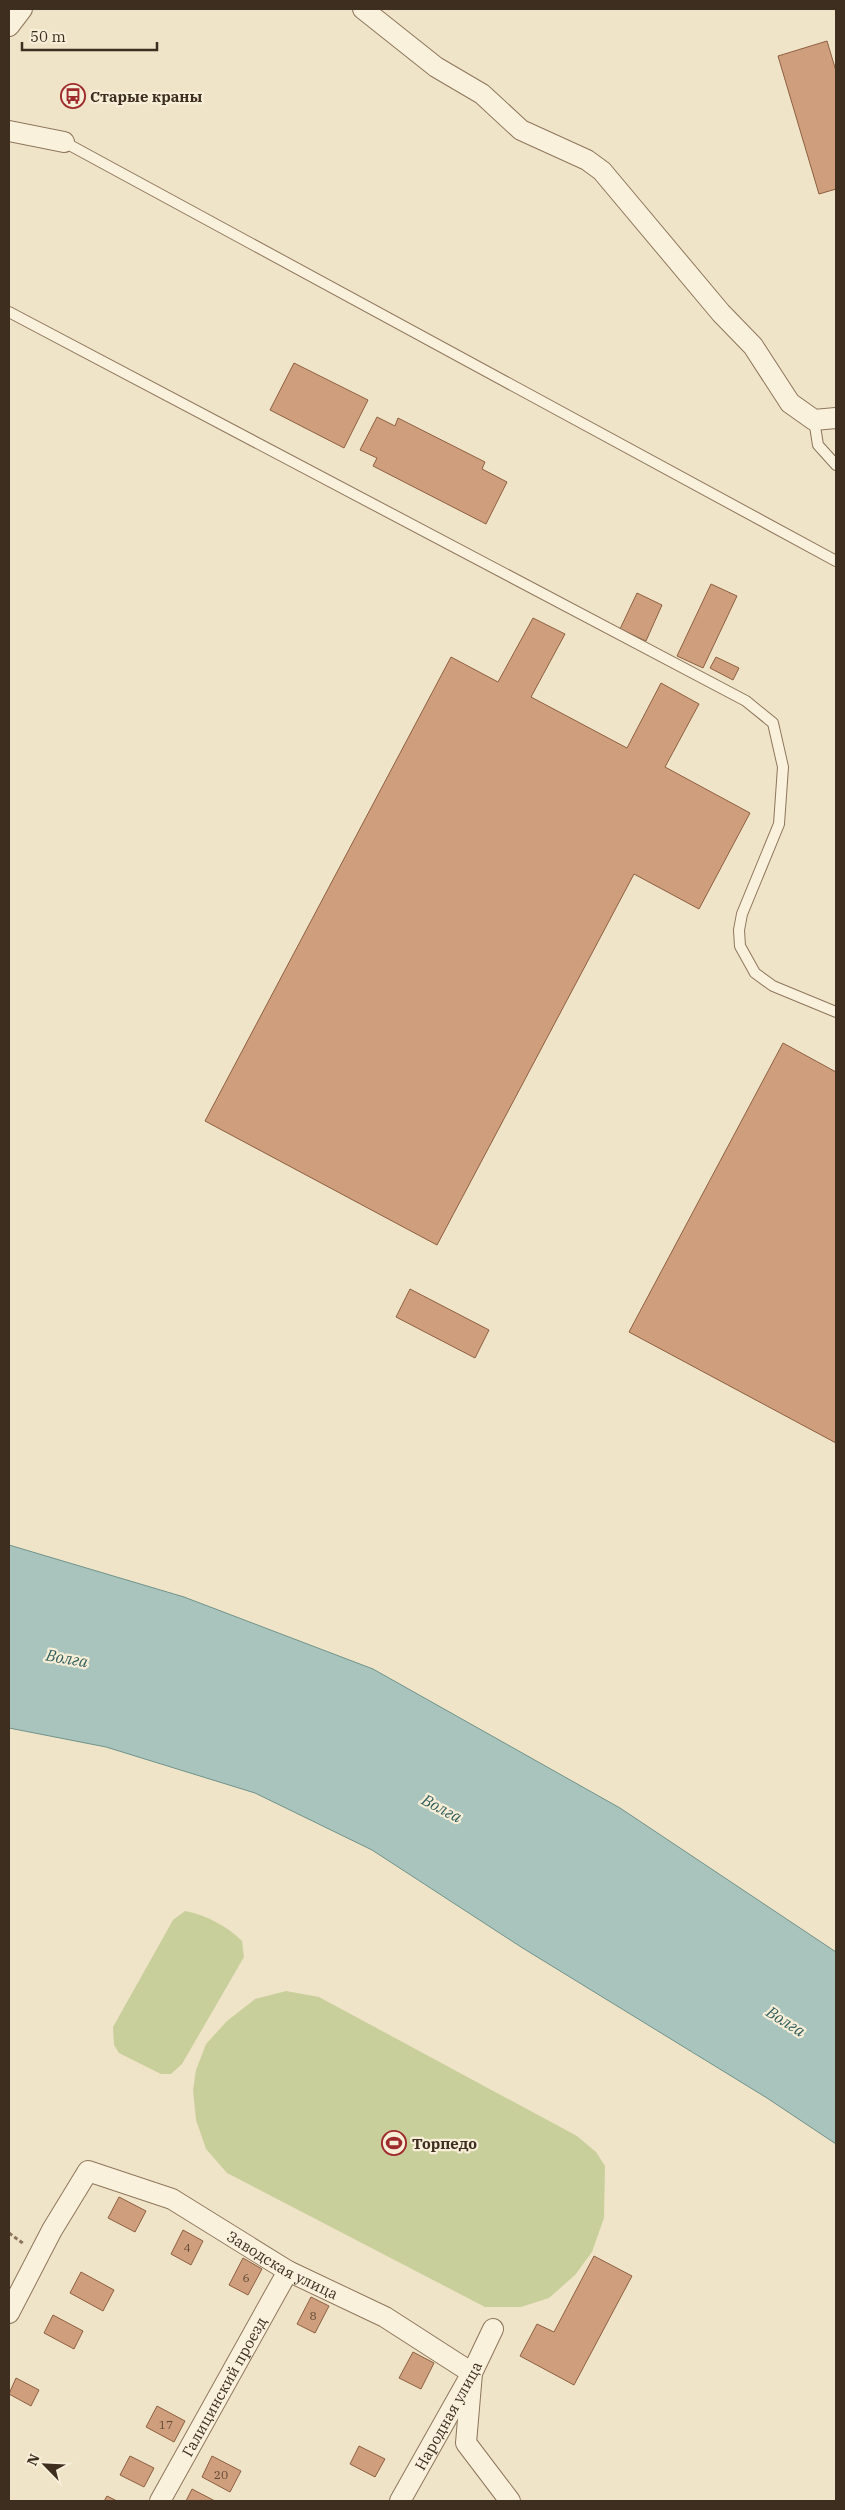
<svg xmlns="http://www.w3.org/2000/svg" width="845" height="2510" viewBox="0 0 845 2510" font-family="'IBM Plex Serif',serif">
  <rect width="100%" height="100%" fill="#f0e4c8"/>
  <g fill="#c9cf9b">
    <path d="M185,1911C206,1915 227,1926 242,1941L244,1957L182,2064L171,2074H161L119,2053L114,2045L113,2027L173,1920Z"/>
    <polygon points="286,1991 319,1997 577,2136 596,2152 605,2166 604,2218 592,2252 575,2275 549,2298 521,2307 485,2307 227,2173 206,2149 196,2120 193,2090 196,2070 206,2044 227,2021 255,1999"/>
  </g>
  <polygon fill="#a9c4bc" stroke="#6f938a" points="9,1545 184,1597 373,1669 620,1808 836,1952 836,2144 767,2098 521,1947 372,1850 255,1793 106,1747 9,1728"/>
  <g fill="#cf9f7d" stroke="#8d5f41">
    <polygon points="827,41 836,71 836,189 819,194 778,56"/>
    <polygon points="294,363 368,400 344,448 270,410"/>
    <polygon points="377,417 395,426 398,418 485,462 482,469 507,482 486,524 373,466 377,458 360,450"/>
    <polygon points="711,584 737,596 703,668 677,656"/>
    <polygon points="637,593 662,605 646,641 620,629"/>
    <polygon points="533,618 565,634 531,697 627,748 661,683 699,704 665,767 750,813 699,909 634,874 437,1245 205,1121 451,657 498,682"/>
    <polygon points="716,657 739,668 733,680 710,668"/>
    <polygon points="783,1043 836,1072 836,1443 629,1332"/>
    <polygon points="410,1289 489,1330 475,1358 396,1317"/>
    <polygon points="119,2197 146,2211 135,2232 108,2218"/>
    <polygon points="183,2230 203,2241 191,2265 171,2254"/>
    <polygon points="594,2256 632,2276 574,2385 520,2356 537,2324 554,2332"/>
    <polygon points="243,2258 262,2269 248,2295 229,2285"/>
    <polygon points="81,2272 114,2290 103,2311 70,2293"/>
    <polygon points="311,2297 329,2306 315,2333 297,2324"/>
    <polygon points="53,2315 83,2331 74,2349 44,2333"/>
    <polygon points="413,2352 434,2363 421,2389 399,2378"/>
    <polygon points="16,2378 39,2390 31,2406 9,2394"/>
    <polygon points="157,2406 185,2421 174,2442 146,2427"/>
    <polygon points="359,2446 385,2459 375,2477 350,2464"/>
    <polygon points="130,2456 154,2468 144,2487 120,2475"/>
    <polygon points="212,2456 241,2471 230,2492 202,2477"/>
    <polygon points="192,2489 215,2501 186,2501"/>
    <polygon points="107,2496 117,2501 104,2501"/>
  </g>
  <g fill="none" stroke-linecap="round" stroke-linejoin="round">
    <defs>
      <g id="lane">
        <polyline points="64,142 836,561"/>
        <polyline points="9,312 746,701 773,723 783,767 779,824 742,914 739,930 740,946 755,973 773,986 836,1012"/>
        <polyline points="814,420 818,445 836,465"/>
      </g>
      <g id="street">
        <polyline points="363,9 436,67 482,94 521,130 587,160 602,171 721,313 753,346 790,403 814,420 836,418"/>
        <polyline points="9,26 22,9"/>
        <polyline points="9,131 64,142"/>
        <path id="s1" d="M9,2313L52,2230L88,2171L172,2199L288,2271L385,2317L472,2373L466,2443L510,2501"/>
        <path id="s2" d="M160,2501L288,2271"/>
        <path id="s3" d="M400,2501L472,2373L493,2329"/>
      </g>
    </defs>
    <use href="#lane" stroke="#8d765c" stroke-width="12"/>
    <use href="#street" stroke="#8d765c" stroke-width="22"/>
    <polyline stroke="#8d765c" stroke-width="3" stroke-dasharray="4 2.5" stroke-linecap="butt" points="9,2233 24,2244"/>
    <use href="#lane" stroke="#faf1dc" stroke-width="10"/>
    <use href="#street" stroke="#faf1dc" stroke-width="20"/>
  </g>
  <defs>
    <symbol id="bus-ring" viewBox="-11 -11 22 22"><circle r="9.5" fill="#f7eed8" stroke="#9e2a2b" stroke-width="1.5"/><path d="M-5-6H5V4H4V6H2V4H-2V6H-4V4H-5ZM-3.5-4V0h7V-4ZM-3.5 1.2v1.5H-2V1.2ZM2 1.2v1.5H3.5V1.2Z" fill="#9e2a2b"/></symbol>
    <symbol id="stadium-ring" viewBox="-11 -11 22 22"><circle r="9.5" fill="#f7eed8" stroke="#9e2a2b" stroke-width="1.5"/><path d="M0-5a6.5 5 0 1 0 0 10a6.5 5 0 1 0 0-10ZM-3.5-1.8h7v3.6h-7Z" fill="#9e2a2b"/></symbol>
  </defs>
  <g fill-rule="evenodd">
    <use href="#bus-ring" x="59" y="82" width="28" height="28"/>
    <use href="#stadium-ring" x="380" y="2129" width="28" height="28"/>
  </g>
  <g text-anchor="middle" dominant-baseline="central" stroke-width="4.5" stroke-linejoin="round" paint-order="stroke">
    <g font-size="12" fill="#624a37">
      <text x="187" y="2247">4</text>
      <text x="246" y="2277">6</text>
      <text x="313" y="2315">8</text>
      <text x="166" y="2424">17</text>
      <text x="221" y="2474">20</text>
    </g>
    <g font-size="15" font-weight="bold" fill="#3d2e20" stroke="#f7eed8" text-anchor="start">
      <text x="90" y="96">Старые краны</text>
      <text x="412" y="2143">Торпедо</text>
    </g>
    <g font-size="15" fill="#3d2e20" stroke="#f7eed8">
      <text stroke="none"><textPath href="#s1" startOffset="380">Заводская улица</textPath></text>
      <text stroke="none"><textPath href="#s2" startOffset="131">Галицинский проезд</textPath></text>
      <text stroke="none"><textPath href="#s3" startOffset="98">Народная улица</textPath></text>
    </g>
    <g font-size="16" font-style="italic" fill="#2f5d5a" stroke="#f7eed8">
      <text transform="translate(67 1658) rotate(10)">Волга</text>
      <text transform="translate(442 1808) rotate(28)">Волга</text>
      <text transform="translate(786 2021) rotate(32)">Волга</text>
    </g>
  </g>
  <rect width="845" height="2510" fill="none" stroke="#3d2e20" stroke-width="20"/>
  <g transform="translate(45 2465) rotate(294)" stroke="#f7eed8" stroke-width="4" paint-order="stroke">
  <path d="M0-4L9 19L0 12L-9 19Z" fill="#3d2e20"/>
  <text y="-8" font-size="14" font-weight="bold" text-anchor="middle" fill="#3d2e20">N</text>
  </g>
  <path d="M22 42v8h135v-8" fill="none" stroke="#3d2e20" stroke-width="2.5"/>
  <text x="30" y="42" font-size="15" fill="#3d2e20" stroke="#f7eed8" stroke-width="4" paint-order="stroke">50 m</text>
</svg>
